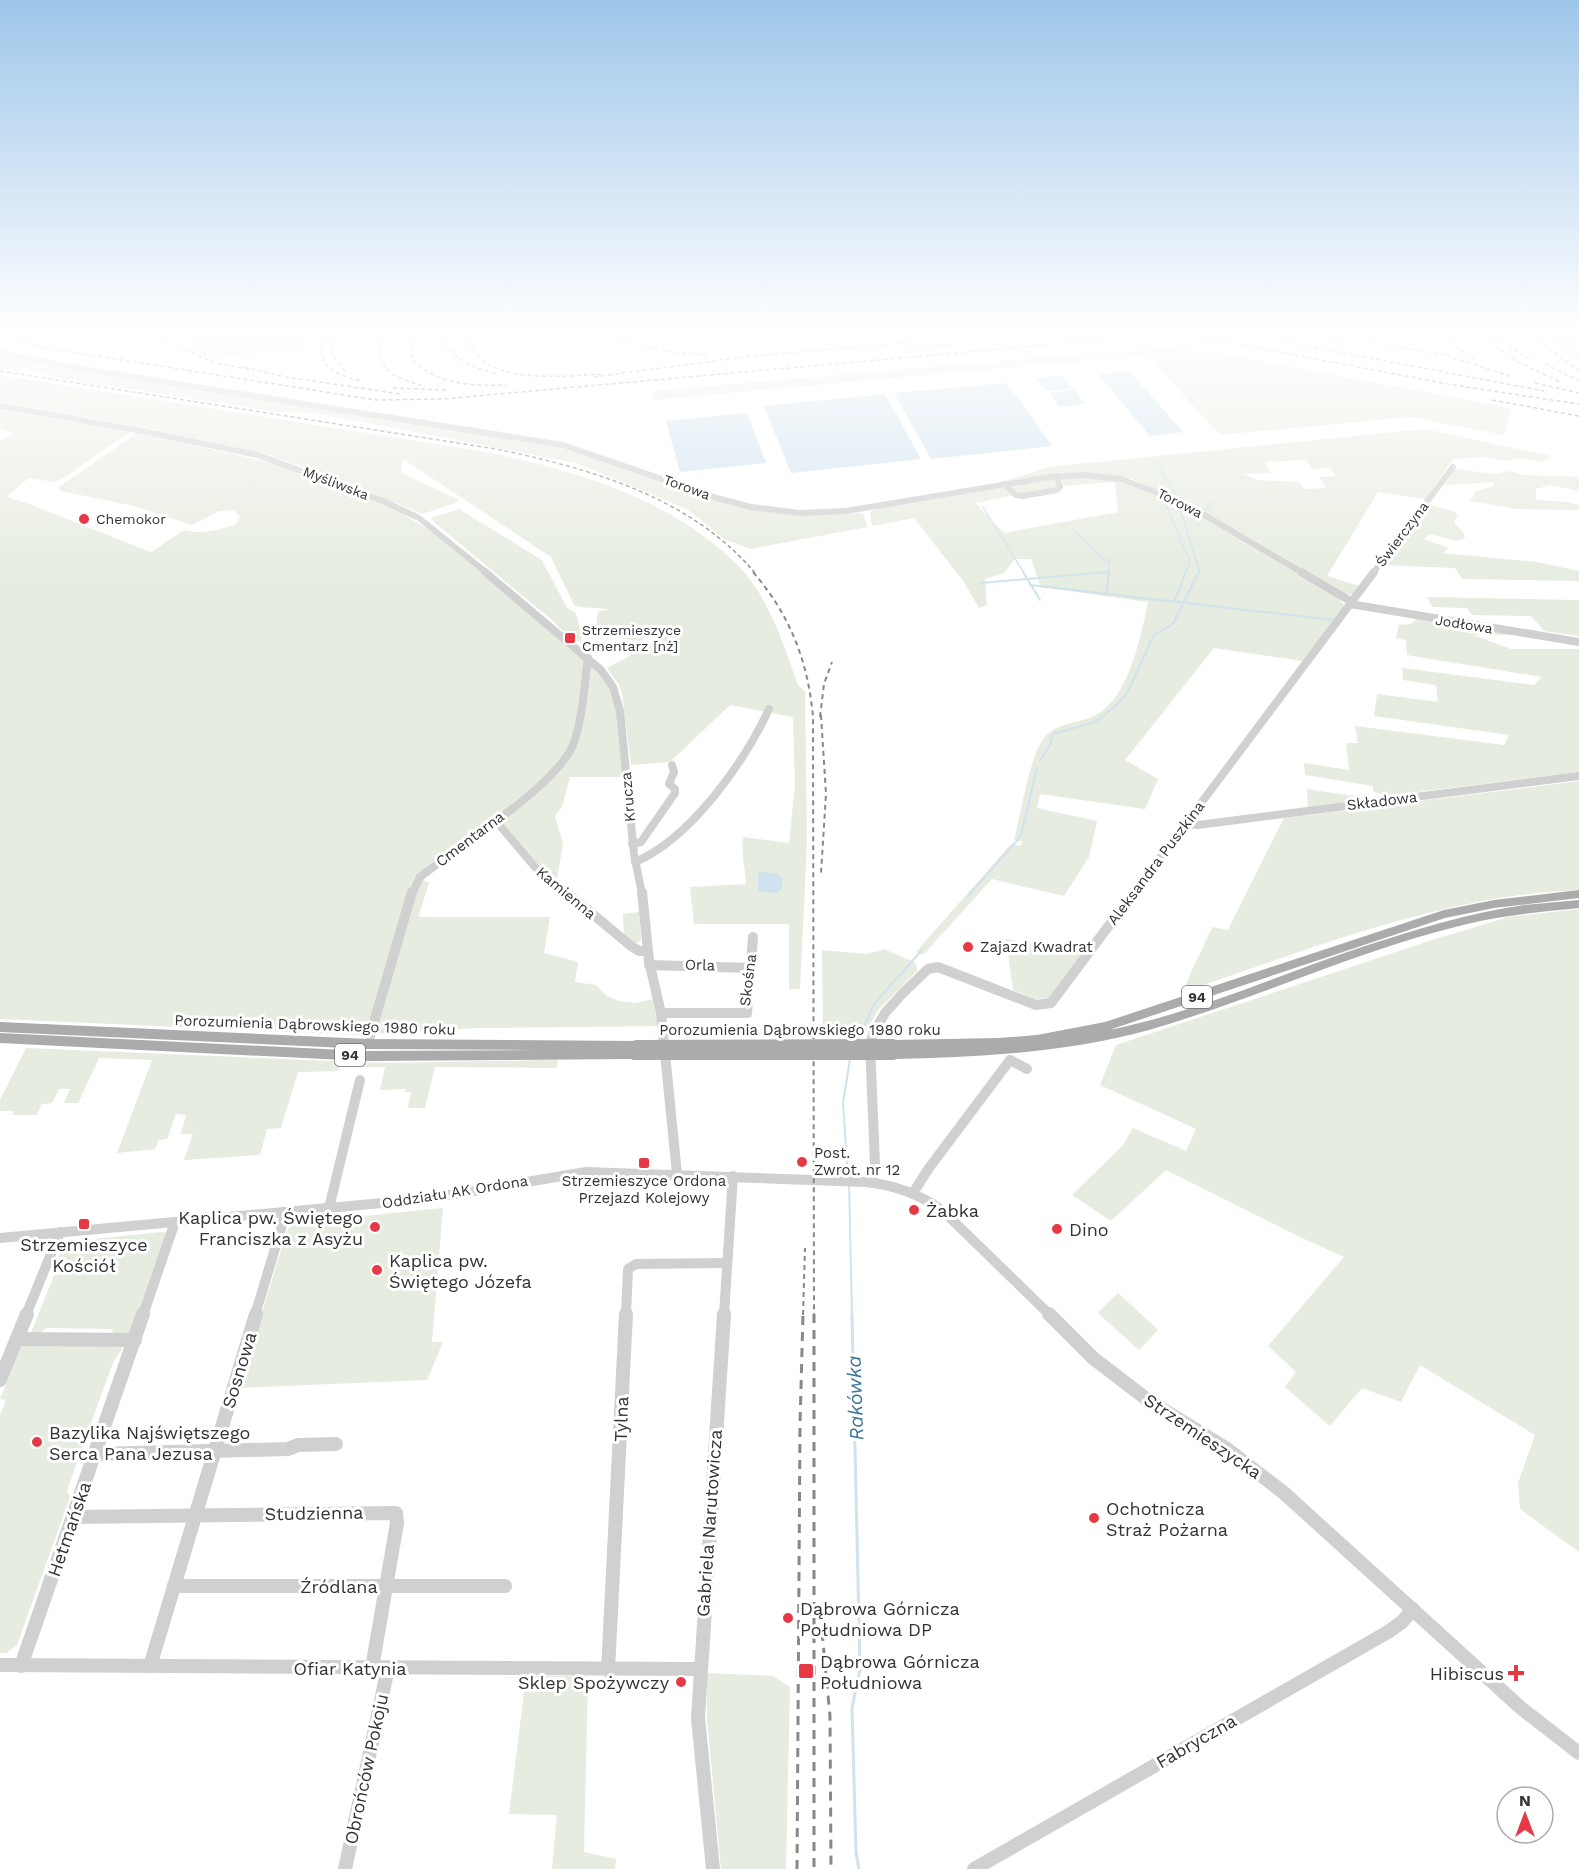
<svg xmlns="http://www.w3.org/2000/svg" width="1579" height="1869" viewBox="0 0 1579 1869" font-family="'Work Sans',sans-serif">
  <rect width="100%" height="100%" fill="#fff"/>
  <g fill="#e6ecdf" fill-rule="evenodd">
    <path d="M200,329H306L303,351L215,357C204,350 198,342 200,329Z"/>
    <polygon points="1539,329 1579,329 1579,363 1551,342 1559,343"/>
    <polygon points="1164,347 1207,351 1511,408 1504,435 1411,417 1220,435 1147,355 653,400 652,391"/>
    <polygon points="0,352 580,451 725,503 828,514 861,513 864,515 867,527 750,549 724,539 687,509 576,463 315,413 280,412 55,378 26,368 0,369"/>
    <path d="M0,375L492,453C581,472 677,501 742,570C771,602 784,646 798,685L805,692L807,841L800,989H789V924H694L690,887L746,884C745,867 741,854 743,837L789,843L795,785L793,717L730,705L670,762L631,765L622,694L619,685L607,668L663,638L654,633L639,641L595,635L598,611L609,610C597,606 586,610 574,605L551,557L403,459L401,473L459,500L455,503L422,514L340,480L263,453L147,428L0,402Z"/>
    <path d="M0,410L130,432L65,477L54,482L29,478L6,497L26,503L151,552L184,530C202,535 217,530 235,525L240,517L234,510L219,511L192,525L134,506L61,491L59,487L137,433L278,464L391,507L438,535L592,665L608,684L617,712L623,777H570L562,807L555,816L563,844L557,879L553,881L536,866L497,821L421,879L429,883L418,917H550L544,953L578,962L575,982L596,985L607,996L619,1001L635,1003L653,999L658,1026L476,1028L358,1035L0,1019V441L14,434L0,428Z"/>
    <path d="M1425,429L1551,456L1543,462L1517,458L1510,461L1484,457L1453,459L1425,499L1378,492L1327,576L1359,586L1352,595L1339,593L1188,503L1132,479L1116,476L1050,475L1004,481L1049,467ZM1306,460L1312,469L1330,468L1336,476L1319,477L1326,488L1304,489L1299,482L1258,480L1243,474L1271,473L1265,462Z"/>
    <polygon points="1454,469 1495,474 1510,471 1522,475 1579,477 1579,491 1549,485 1536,489 1536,500 1568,502 1579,505 1579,510 1516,509 1470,501 1476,491 1494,486 1494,482 1445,485"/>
    <path d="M1061,477L1103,479L1137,485L1188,508L1339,598L1344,605L1303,661L1214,648L1125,760L1158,779L1145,809L1040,794L1037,808L1097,821L1089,857L1064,896L992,879L923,955L916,952L1011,844L1021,846L1022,841L1014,840C1021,814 1029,758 1044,738C1057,722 1077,724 1094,716C1129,700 1141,635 1148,602L1041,587L1031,559H1015L1004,573L985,579L987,605L979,608L964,582L914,518L872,526L870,513L874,509L1055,479L1057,487L975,503L1004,533L1118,512L1115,482L1063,486Z"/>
    <polygon points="1427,504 1453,511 1458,515 1454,523 1463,532 1465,538 1457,541 1430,534 1424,539 1449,548 1442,553 1537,562 1579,571 1579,581 1462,579 1455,568 1382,565"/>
    <path d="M459,509L542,560L567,608L575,612L581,630V642C564,638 556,620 542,612L434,522L431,518Z"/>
    <polygon points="1427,597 1579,600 1579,636 1544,631 1531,616 1472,615 1467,608 1432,607"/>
    <polygon points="1419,617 1518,635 1473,635 1511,649 1579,649 1579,772 1386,796 1373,791 1373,786 1305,775 1304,763 1349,770 1346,743 1358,743 1355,726 1504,745 1509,735 1374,716 1377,694 1438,702 1436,685 1403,680 1402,668 1534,685 1542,677 1407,655 1406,640 1396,638 1399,625 1411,624"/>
    <path d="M1579,781V890C1444,895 1310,949 1183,992C1191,970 1203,949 1212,927L1228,930L1284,818Z"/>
    <polygon points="1307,789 1372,799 1308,807"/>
    <polygon points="1579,909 1579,1552 1520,1509 1518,1483 1535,1435 1420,1365 1401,1402 1362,1388 1330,1426 1285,1387 1296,1372 1268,1346 1344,1257 1300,1237 1166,1170 1111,1221 1072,1195 1123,1145 1133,1128 1186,1151 1196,1129 1100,1085 1116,1045 1423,943 1508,917"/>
    <polygon points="639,912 641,940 635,944 624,936 623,914"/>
    <polygon points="1006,939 1083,953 1049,998 1035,999 1013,990"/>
    <polygon points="884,949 916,963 917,971 878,1010 863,1038 823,1038 822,950 867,954"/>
    <polygon points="26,1048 379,1063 558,1060 556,1068 435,1067 425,1108 408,1108 411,1092 405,1092 405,1089 380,1090 385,1067 339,1067 338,1071 298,1072 281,1128 267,1129 260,1155 184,1160 193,1134 181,1134 186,1115 176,1114 167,1139 159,1140 155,1149 117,1153 152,1060 99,1058 78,1103 64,1103 70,1089 59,1089 52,1103 42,1104 37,1115 12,1115 14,1111 0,1111 0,1100"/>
    <polygon points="443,1208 432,1342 443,1342 427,1380 239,1388 287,1230 295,1223"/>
    <polygon points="161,1232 168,1233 132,1333 111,1336 113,1329 46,1328 39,1335 30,1335 59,1263 56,1263 65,1242"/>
    <polygon points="1118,1293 1158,1330 1139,1350 1098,1313"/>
    <path d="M23,1343L124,1344C121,1353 116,1356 113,1363C97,1405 82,1448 67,1491L70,1497L17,1645L6,1653H0V1416L6,1400L0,1399Z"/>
    <polygon points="707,1673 773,1676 790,1687 786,1869 721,1869 707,1720"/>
    <polygon points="526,1676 588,1676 584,1852 616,1859 615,1869 552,1869 557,1815 509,1814"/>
  </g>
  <g fill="#cfe2ee">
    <polygon points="1129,371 1183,432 1150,436 1098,374"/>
    <polygon points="1061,375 1072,388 1046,391 1036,378"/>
    <polygon points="1007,383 1052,446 931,459 894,393"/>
    <polygon points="1074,390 1085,404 1059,407 1049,393"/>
    <polygon points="885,394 921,459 791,473 764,406"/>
    <polygon points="747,413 766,463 680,472 666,421"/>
    <polygon points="761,872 777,873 782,878 782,888 776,893 758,891 758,874"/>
  </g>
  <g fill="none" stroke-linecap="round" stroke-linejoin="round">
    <g stroke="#cfe2ee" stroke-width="1.5">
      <polyline points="1153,458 1176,495 1174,496"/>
      <polyline points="1169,499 1165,501 1166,505 1190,562 1185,573"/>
      <polyline points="983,507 1024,573"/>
      <polyline points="1189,509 1180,509 1200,573"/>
      <polyline points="1199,509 1206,510 1211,501"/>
      <polyline points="1073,530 1109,564"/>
      <polyline points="1093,573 1108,572"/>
      <polyline points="1108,573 1110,559"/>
    </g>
    <g stroke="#cfe2ee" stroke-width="2">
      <polyline points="1023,572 1040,600"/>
      <polyline points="980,583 1108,572"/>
      <polyline points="1030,585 1333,620"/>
      <polyline points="1106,595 1109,572"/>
      <polyline points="1174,602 1186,572"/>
      <polyline points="1040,760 1050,746 1053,734 1095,722 1117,705 1128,691 1154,635 1173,624 1199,572"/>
      <polyline points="968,896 1021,836 1037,768"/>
      <polyline points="858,1040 874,1004 922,950"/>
      <polyline points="848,1178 843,1103 850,1059"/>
      <polyline points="849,1183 852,1315"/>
    </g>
    <polyline stroke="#cfe2ee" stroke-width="3" points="852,1314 860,1669 852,1708 856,1853 859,1869"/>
    <g stroke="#d0d0d0" stroke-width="6">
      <polyline points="0,350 15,356 83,369 563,445 717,498 751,507 800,513 846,511 1050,477 1085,475 1121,479 1182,502 1303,573"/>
      <polyline points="0,406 137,430 258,455 383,501 419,518 487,573"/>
      <polyline points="1004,484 1016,495 1022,496 1057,490 1060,487 1057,476"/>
      <polyline points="1373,573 1453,467"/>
    </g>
    <g stroke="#d0d0d0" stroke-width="8">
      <polyline points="485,572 601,670 613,687 620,711 634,854 642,894"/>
      <polyline points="1301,572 1352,602"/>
      <polyline points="1350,604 1579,642"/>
      <polyline points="496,821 534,866 568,894"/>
      <polyline points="1185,824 1198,825 1579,776"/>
      <polyline points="632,844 641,842 675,793 675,789 669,784 674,772 672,765"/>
      <path d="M635,862C690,839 744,763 769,709"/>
      <path d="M412,894L420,877C458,847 556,786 573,745C583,718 584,686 588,658"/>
      <polyline points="1133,894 1374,572"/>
    </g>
    <g stroke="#d0d0d0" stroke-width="10">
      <polyline points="566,892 631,946 639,951 647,951"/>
      <polyline points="642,892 649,961 661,1013 677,1174"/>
      <polyline points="649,965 750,968"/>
      <polyline points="661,1013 747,1013 753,937"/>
      <polyline points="370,1036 412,892"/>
      <polyline points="873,1182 875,1164 870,1045 873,1034 885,1013 902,994 928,969 938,967 1036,1005 1051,1003 1134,892"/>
      <polyline points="913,1193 929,1168 1010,1060 1027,1069"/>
      <polyline points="329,1208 360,1080"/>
      <path d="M0,1238L426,1199L586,1172L866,1182C894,1185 919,1194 942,1210L1050,1315"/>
      <polyline points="26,1315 60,1232"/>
      <polyline points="143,1315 175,1222"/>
      <polyline points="255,1315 286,1212"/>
      <polyline points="626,1315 628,1269 636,1264 727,1263"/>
      <polyline points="724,1315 733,1176"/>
    </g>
    <g stroke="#d0d0d0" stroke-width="14">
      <polyline points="1049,1314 1093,1358 1149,1401 1227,1449 1284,1493 1521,1708 1579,1753"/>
      <polyline points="17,1339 135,1340"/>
      <polyline points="0,1380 27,1314"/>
      <polyline points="95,1454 288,1449 298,1445 336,1444"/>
      <polyline points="73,1517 396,1513 397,1523 372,1668"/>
      <polyline points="174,1586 505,1586"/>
      <polyline points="0,1665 699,1669"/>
      <polyline points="21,1666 143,1314"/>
      <polyline points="150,1666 256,1314"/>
      <polyline points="608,1670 626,1314"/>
      <polyline points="345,1869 388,1668"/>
      <polyline points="713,1869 698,1718 724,1314"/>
      <polyline points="974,1869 1388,1632 1402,1622 1413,1609"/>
    </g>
    <g fill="#ababab" fill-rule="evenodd">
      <path d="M1579,890V898L1494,908L1445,918L1109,1030C1194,1013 1274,977 1356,949C1411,931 1467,913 1524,905C1542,903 1561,902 1579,900V908C1541,912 1504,915 1467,924C1358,950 1256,999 1149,1030C1065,1053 979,1057 893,1059L889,1057L887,1054L889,1051L892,1049L889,1048L887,1045L889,1042L893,1040L999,1038L1037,1035L1105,1022L1444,910L1494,900Z"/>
      <polygon points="0,1022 368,1039 636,1041 640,1043 642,1046 637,1050 640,1054 638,1057 634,1059 364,1061 0,1043 0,1033 364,1051 538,1050 368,1049 0,1032"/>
    </g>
    <g stroke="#888" stroke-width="1.5" stroke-dasharray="4 3" stroke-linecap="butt">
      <polyline points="6,329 16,338 40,347 376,400 443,399 1111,339 1169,337 1216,340 1453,385 1579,404"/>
      <polyline points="141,329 215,363 252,370"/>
      <polyline points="190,329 198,349 207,356"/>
      <path d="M323,329C318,366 326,372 361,381"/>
      <path d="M333,329C331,347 331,361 347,372"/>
      <path d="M379,329C378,367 384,375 421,385"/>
      <path d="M469,329C470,337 469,346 474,352C498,384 566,376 601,374"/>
      <path d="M602,329C635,348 671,353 709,355"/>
      <polyline points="855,329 879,335"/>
      <polyline points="872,329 938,336 1048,338"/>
      <polyline points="1086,329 1116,333"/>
      <polyline points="1218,329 1544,391"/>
      <polyline points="1276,329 1305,336"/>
      <polyline points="1297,329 1348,345"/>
      <polyline points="1432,329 1474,360"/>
      <polyline points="1472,329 1514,360 1562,383"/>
      <polyline points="1486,329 1531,361"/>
      <polyline points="1519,329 1579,370"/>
      <path d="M442,337C453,360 473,368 497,374"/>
      <path d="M411,340L412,359C437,385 472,386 507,385"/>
      <polyline points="1371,342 1445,355 1509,376"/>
      <polyline points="906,347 954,345"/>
      <polyline points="1545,364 1579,381"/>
      <polyline points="244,367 285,377 401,394"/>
      <path d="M0,371L496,449C589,468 691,497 755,573"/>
      <polyline points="594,377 751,356 916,342"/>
      <polyline points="1535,383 1579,393"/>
      <polyline points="393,388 447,390"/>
      <polyline points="1492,400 1579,416"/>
    </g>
    <g stroke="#888" stroke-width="2" stroke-dasharray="5 4" stroke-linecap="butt">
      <path d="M753,572C790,615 808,661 813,717L814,1315"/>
      <polyline points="821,715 826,794 821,873"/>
      <polyline points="820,717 824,684 832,662"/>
      <polyline points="803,1315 805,1248"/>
    </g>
    <g stroke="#888" stroke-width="3" stroke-dasharray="9 7" stroke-linecap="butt">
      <polyline points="814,1314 814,1869"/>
      <polyline points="822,1632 830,1716 831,1869"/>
      <polyline points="797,1869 800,1425 803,1314"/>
    </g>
    <g stroke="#ababab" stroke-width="12">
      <polyline points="636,1046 893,1045"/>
      <polyline points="634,1054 893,1054"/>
    </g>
  </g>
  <linearGradient id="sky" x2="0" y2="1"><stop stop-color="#9ec6ea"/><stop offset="0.56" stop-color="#fff"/><stop offset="1" stop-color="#fff" stop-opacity="0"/></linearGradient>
  <rect width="1579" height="591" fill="url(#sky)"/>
  <g fill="#e63946" stroke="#fff" stroke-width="2">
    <circle cx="84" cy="519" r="6"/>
    <rect x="564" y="632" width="12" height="12" rx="3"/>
    <circle cx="968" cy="947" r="6"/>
    <circle cx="802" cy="1162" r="6"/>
    <rect x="638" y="1157" width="12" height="12" rx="3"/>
    <circle cx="914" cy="1210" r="6"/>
    <rect x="78" y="1218" width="12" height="12" rx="3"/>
    <circle cx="375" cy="1227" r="6"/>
    <circle cx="1057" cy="1229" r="6"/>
    <circle cx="377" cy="1270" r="6"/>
    <circle cx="37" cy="1442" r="6"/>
    <circle cx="1094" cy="1518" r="6"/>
    <circle cx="788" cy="1618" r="6"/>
    <rect x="798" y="1663" width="16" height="16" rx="3"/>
    <path d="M1513 1664h6v6h6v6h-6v6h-6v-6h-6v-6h6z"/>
    <circle cx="681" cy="1682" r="6"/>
  </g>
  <g text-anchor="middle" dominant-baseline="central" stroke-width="6" stroke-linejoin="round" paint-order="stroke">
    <g font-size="14" fill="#333" stroke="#fff">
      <text transform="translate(336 483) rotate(21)">Myśliwska</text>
      <text transform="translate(687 487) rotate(20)">Torowa</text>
      <text transform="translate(1180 503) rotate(27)">Torowa</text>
      <text transform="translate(1402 534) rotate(-53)">Świerczyna</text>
      <text transform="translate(1464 624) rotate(9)">Jodłowa</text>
    </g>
    <g font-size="14" fill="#333" stroke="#fff" text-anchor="start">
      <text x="96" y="519">Chemokor</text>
      <text x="582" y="630">Strzemieszyce<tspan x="582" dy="16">Cmentarz [nż]</tspan></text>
    </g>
    <g fill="#fff" stroke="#707070" stroke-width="1.5">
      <rect x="1182" y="986" width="30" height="22" rx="4.5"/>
      <rect x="335" y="1044" width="30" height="22" rx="4.5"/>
    </g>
    <g font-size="14" font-weight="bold" fill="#333">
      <text x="1197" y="997">94</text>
      <text x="350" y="1055">94</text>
    </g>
    <g font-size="15" fill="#333" stroke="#fff">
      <text transform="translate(628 797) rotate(-95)">Krucza</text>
      <text transform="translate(1382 801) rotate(-7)">Składowa</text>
      <text transform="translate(470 839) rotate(-37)">Cmentarna</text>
      <text transform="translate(1156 863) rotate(-53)">Aleksandra Puszkina</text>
      <text transform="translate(566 893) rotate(40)">Kamienna</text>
      <text transform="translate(700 965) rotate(2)">Orla</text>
      <text transform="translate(748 980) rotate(-83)">Skośna</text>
      <text transform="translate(315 1025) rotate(2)">Porozumienia Dąbrowskiego 1980 roku</text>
      <text x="800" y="1030">Porozumienia Dąbrowskiego 1980 roku</text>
      <text transform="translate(455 1192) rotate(-9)">Oddziału AK Ordona</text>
    </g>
    <g font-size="15" fill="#333" stroke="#fff" text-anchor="start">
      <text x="980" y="947">Zajazd Kwadrat</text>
      <text x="814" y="1153">Post.<tspan x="814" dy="17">Zwrot. nr 12</tspan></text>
      <text x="644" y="1181" text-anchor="middle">Strzemieszyce Ordona<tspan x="644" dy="17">Przejazd Kolejowy</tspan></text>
    </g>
    <g font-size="18" fill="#333" stroke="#fff" text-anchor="start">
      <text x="926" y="1210">Żabka</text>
      <text x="363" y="1217" text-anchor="end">Kaplica pw. Świętego<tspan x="363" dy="21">Franciszka z Asyżu</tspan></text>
      <text x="1069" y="1229">Dino</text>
      <text x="84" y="1244" text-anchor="middle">Strzemieszyce<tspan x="84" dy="21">Kościół</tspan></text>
      <text x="389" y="1260">Kaplica pw.<tspan x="389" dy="21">Świętego Józefa</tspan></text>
      <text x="49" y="1432">Bazylika Najświętszego<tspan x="49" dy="21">Serca Pana Jezusa</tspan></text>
      <text x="1106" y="1508">Ochotnicza<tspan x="1106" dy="21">Straż Pożarna</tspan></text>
      <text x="800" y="1608">Dąbrowa Górnicza<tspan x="800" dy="21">Południowa DP</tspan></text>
      <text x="820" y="1661">Dąbrowa Górnicza<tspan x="820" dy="21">Południowa</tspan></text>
      <text x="1504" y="1673" text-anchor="end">Hibiscus</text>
      <text x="669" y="1682" text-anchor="end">Sklep Spożywczy</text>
    </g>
    <g font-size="18" fill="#333" stroke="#fff">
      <text transform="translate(239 1370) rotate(-73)">Sosnowa</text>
      <text transform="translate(621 1419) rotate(-88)">Tylna</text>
      <text transform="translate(1203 1436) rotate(34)">Strzemieszycka</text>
      <text transform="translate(314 1513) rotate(-1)">Studzienna</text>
      <text transform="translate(709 1523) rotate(-86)">Gabriela Narutowicza</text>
      <text transform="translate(69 1529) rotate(-71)">Hetmańska</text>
      <text x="339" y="1586">Źródlana</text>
      <text x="350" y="1668">Ofiar Katynia</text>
      <text transform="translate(1196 1741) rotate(-30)">Fabryczna</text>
      <text transform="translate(366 1769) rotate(-78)">Obrońców Pokoju</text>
    </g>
    <g font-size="20" font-style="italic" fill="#3f7597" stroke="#fff">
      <text transform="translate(855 1398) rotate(-92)">Rakówka</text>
    </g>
  </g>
  <g transform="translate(1525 1815)"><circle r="28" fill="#ffffff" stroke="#adadad" stroke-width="1.5"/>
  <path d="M0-4.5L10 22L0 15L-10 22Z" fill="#e63946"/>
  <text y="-9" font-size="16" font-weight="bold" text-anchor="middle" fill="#333333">N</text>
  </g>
</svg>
